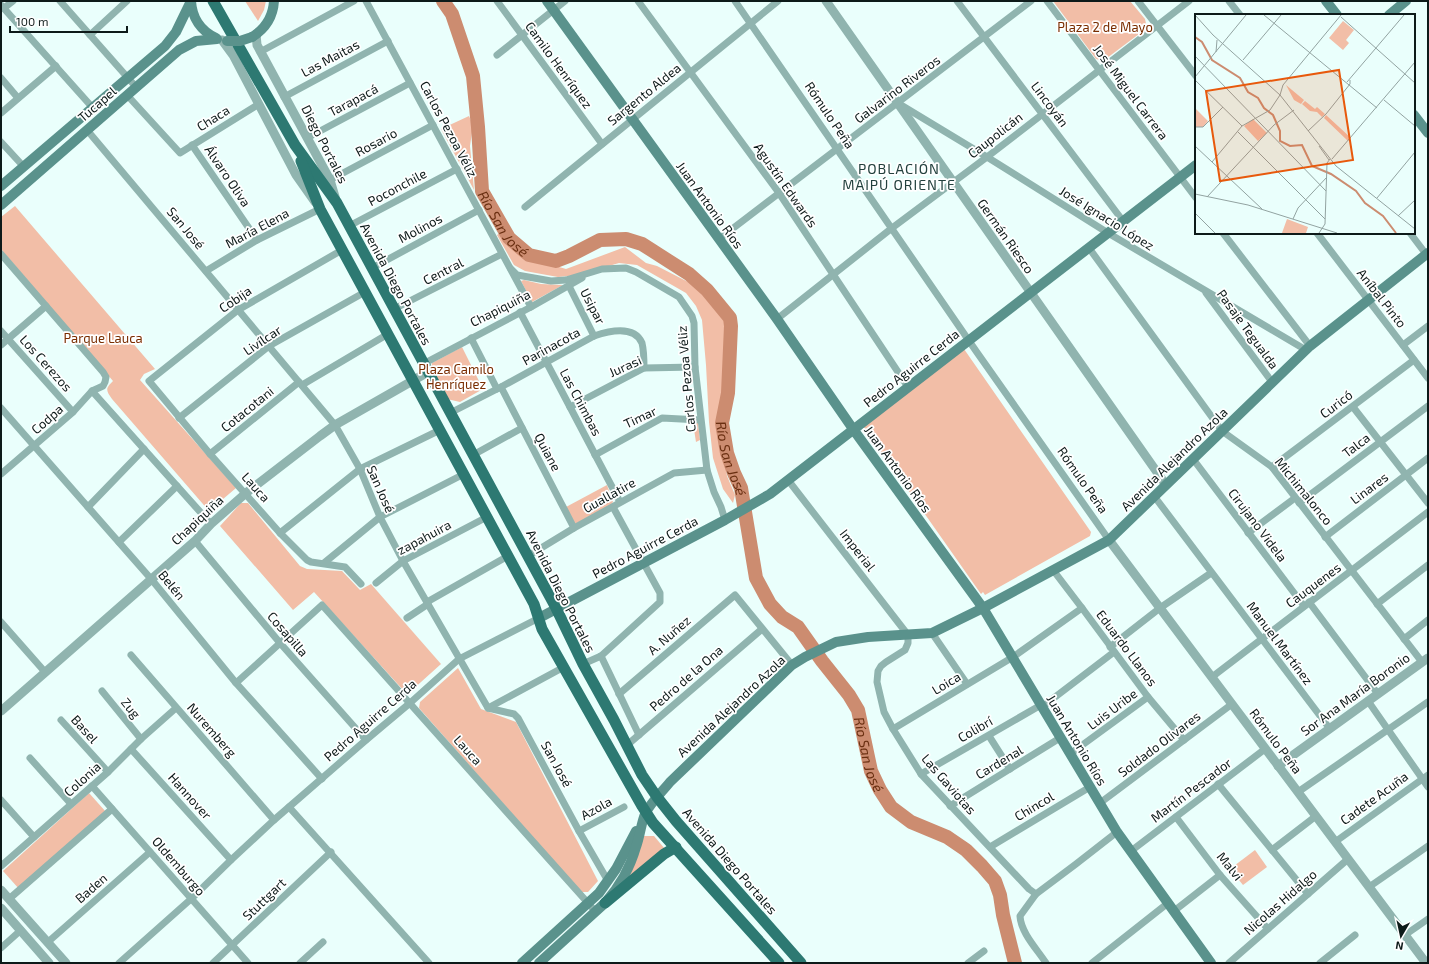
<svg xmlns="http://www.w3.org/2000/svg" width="1429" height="964" viewBox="0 0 1429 964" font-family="'Exo 2',sans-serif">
  <rect width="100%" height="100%" fill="#eafffc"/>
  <g fill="#f2bea7">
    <polygon points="245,1 266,1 264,10 258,21"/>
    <polygon points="1053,1 1130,1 1145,19 1147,28 1103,61 1096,59"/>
    <polygon points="469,116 473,125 470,146 474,190 441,129"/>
    <path d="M15,206L155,369L144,374L140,380L236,488L209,511L112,399C106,390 105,389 113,381L1,249V217Z"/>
    <polygon points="501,232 514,249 532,259 566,269 625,247 646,263 657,266 694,285 712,305 724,315 727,323 728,331 725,342 728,378 722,400 722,432 723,451 727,476 735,495 733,503 723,489 713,458 709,422 706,365 702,320 696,306 686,293 637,265 619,263 578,275 558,277 525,271 514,265 497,235"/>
    <polygon points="524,280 541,284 563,285 532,302 521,281"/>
    <polygon points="462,347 483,389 460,402 447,399 431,372 432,363"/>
    <polygon points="964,349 1091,532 1090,536 985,595 983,592 981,594 863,426"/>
    <polygon points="693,423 698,423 700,440 696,442"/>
    <polygon points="607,485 613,502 609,507 575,524 566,507"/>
    <polygon points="241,503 248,503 300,566 307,569 342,571 360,590 371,584 441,664 411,691 404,691 314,592 293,610 220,526"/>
    <polygon points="458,668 481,709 516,722 598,881 588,892 581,892 419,708 420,702"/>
    <polygon points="89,793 106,812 20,890 3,871"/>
    <polygon points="644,836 654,836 665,849 629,877"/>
    <polygon points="1255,850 1267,867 1243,885 1230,869"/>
  </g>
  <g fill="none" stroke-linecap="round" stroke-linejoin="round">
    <path stroke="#cc8c70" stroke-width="14" id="s1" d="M443,1L452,14L473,76L478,127L482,191L509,238L529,255L556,261L569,256L600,240L626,239L642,244L689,274L707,290L730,318L731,326L728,393L722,423L727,453L734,473L741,488L756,578L770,604L782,617L798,627L822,661L849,695L858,710L871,771L880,790L891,807L911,822L947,837L966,850L982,866L995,881L1000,895L1003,915L1015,963"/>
    <g stroke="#90b4af" stroke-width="7">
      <polyline points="60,1 136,87"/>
      <polyline points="366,1 531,307"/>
      <polyline points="497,1 602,144"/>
      <polyline points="638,1 779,193 908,387"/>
      <polyline points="735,1 976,351 1109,540"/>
      <polyline points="957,1 1123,221"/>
      <polyline points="1047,1 1196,198"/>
      <polyline points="1138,1 1196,76"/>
      <polyline points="1229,1 1240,15"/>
      <polyline points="1,5 92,107"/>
      <polyline points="4,8 13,1"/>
      <polyline points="90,35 127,1"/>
      <polyline points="260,52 354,1"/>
      <polyline points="497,55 565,1"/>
      <polyline points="1,78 18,98"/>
      <polyline points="127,95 180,153 259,104"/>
      <polyline points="284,97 388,41"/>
      <polyline points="901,105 987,157 1108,233 1306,350"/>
      <polyline points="1,113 56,66"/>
      <polyline points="87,130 335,425 360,469 380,517 403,561 488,708 514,714 518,718 579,831 608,881"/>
      <polyline points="307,138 410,83"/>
      <polyline points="1,142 24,167"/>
      <polyline points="192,145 257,240"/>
      <polyline points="330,180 433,125"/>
      <polyline points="525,207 778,1"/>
      <polyline points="349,226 457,169"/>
      <polyline points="1223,233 1310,346"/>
      <polyline points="1317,233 1428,378"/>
      <polyline points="1410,233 1426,254"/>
      <polyline points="719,239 1031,1"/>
      <polyline points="1089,248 1222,431 1272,467 1422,662"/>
      <polyline points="342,250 238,310 149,381 210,454 280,533 307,560 311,562 345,567 361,584"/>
      <polyline points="1,254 103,372 106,377 105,382 103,386 92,391 73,412 1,474"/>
      <polyline points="372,268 479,210"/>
      <polyline points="511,269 517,275 551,281 566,280 602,269 626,268 636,272 679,297 692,316 694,323 695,367 707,470 714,492 721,507 725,520"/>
      <polyline points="206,271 257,240 320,209"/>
      <polyline points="569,286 594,336"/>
      <polyline points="1206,293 1272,382"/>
      <polyline points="394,309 502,254"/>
      <polyline points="520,312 620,502"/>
      <polyline points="777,319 892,228 987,157 1189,1"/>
      <polyline points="1,331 73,412"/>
      <polyline points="471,338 497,389"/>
      <polyline points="1,345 46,306"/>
      <polyline points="1403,345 1428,326"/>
      <polyline points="423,364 531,307 582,278"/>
      <polyline points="302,385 388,334"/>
      <polyline points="501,387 574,528"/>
      <polyline points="92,391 211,524"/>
      <polyline points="570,407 644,368 695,367"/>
      <polyline points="1353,407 1428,503"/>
      <polyline points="1,408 152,580 236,683 322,779"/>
      <path d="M450,413L501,387L594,336C609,331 634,325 642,343C644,351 644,360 644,368"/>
      <polyline points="179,418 269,346 365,292"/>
      <polyline points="210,454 299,382"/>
      <polyline points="473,455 522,428"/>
      <polyline points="595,455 662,418 700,420"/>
      <polyline points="1193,459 1304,606"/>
      <polyline points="1272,467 1414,360"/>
      <polyline points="788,480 908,635 908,643 905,650 886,662 881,666 878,671 877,682 884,712 893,729 921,774 1029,889 1036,894"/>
      <polyline points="1154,496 1330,729"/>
      <polyline points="1299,503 1428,406"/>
      <polyline points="88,507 144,449"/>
      <polyline points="280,533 360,469 440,430"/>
      <polyline points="1248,533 1295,498"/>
      <polyline points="1325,537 1428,458"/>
      <polyline points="195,541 280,643 366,740"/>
      <polyline points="119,542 177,486"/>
      <polyline points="528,556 574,528 674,473 707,470"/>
      <polyline points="324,563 380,517 464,474"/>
      <polyline points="1053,570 1082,608 1148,697 1184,740"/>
      <polyline points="376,583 403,561 487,517"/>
      <polyline points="427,602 508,556"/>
      <polyline points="1309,602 1378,694"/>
      <polyline points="1377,604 1428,565"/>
      <polyline points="407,618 428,604"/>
      <polyline points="1,622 45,672"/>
      <polyline points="932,633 967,684"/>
      <polyline points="1404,639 1428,620"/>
      <polyline points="1110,647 1160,608 1211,573"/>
      <polyline points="131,655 274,820"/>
      <polyline points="601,656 639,735"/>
      <polyline points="583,664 601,656 660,602 660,593 613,507"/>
      <polyline points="1212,677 1428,512"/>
      <polyline points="236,683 322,605 596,912"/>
      <polyline points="102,691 141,739"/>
      <polyline points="619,694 735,595 792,665"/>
      <polyline points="1368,701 1428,787"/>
      <polyline points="1042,707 1114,652"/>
      <polyline points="488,708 564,667"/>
      <polyline points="61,720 108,772"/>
      <polyline points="893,729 1013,657 1082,608"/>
      <polyline points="989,736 1010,769"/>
      <polyline points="626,746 762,629"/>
      <polyline points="131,749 231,860"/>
      <polyline points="1070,754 1148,697"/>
      <polyline points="30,758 71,804"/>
      <polyline points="921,774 1041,705"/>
      <polyline points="1218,784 1308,894"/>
      <polyline points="92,786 248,963"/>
      <polyline points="1298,792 1428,702"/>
      <polyline points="1,800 34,837"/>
      <polyline points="1100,803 1232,704"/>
      <polyline points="950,806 1060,738"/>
      <polyline points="289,807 429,963"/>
      <polyline points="1176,817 1220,875 1268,929"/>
      <polyline points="579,831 624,807"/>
      <polyline points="1335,842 1428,775"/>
      <polyline points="990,847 1090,787"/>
      <polyline points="1272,850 1316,816"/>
      <polyline points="1131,851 1265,749"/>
      <polyline points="1,866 108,772 141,739 176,708"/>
      <polyline points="1369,887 1428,846"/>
      <polyline points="9,899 112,809"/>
      <polyline points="1174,911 1220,875"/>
      <polyline points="1405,935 1428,919"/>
      <polyline points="48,942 150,852"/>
      <polyline points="1,948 21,930"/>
      <polyline points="119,963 191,899 231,860 274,820 366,740 410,703 459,659 539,618"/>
      <polyline points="213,963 331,852"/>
      <polyline points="300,963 323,942"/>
      <polyline points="968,963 984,951"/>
      <path d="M1046,963C1037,949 1021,933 1020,916L1036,894L1076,864L1117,832"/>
      <polyline points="1092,963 1168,903"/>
      <polyline points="1229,963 1348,859"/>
      <polyline points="1320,963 1355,935"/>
    </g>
    <g stroke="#90b4af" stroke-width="9">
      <polyline points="826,1 1166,485"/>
      <polyline points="256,34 257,45 330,180 336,200"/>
      <polyline points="222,40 233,55 296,175 315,202"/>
      <polyline points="1109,540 1426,963"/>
      <polyline points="1,711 195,541 211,524 246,493 320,436 335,425 428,372"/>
      <polyline points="1278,766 1428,658"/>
      <polyline points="1,890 66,963"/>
      <polyline points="1,908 49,963"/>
    </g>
    <g stroke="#5a928c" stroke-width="10">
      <path d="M191,1C192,18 201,31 216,38"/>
      <polyline points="547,1 777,319 853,429 983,608 1117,832 1211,963"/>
      <polyline points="1326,1 1337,15"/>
      <polyline points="1389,15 1406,1"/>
      <path d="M252,37C265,29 273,17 274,1"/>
      <polyline points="1414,115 1428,133"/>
      <polyline points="1,186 165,46 176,32 191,1"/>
      <polyline points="1,205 179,50 196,41 217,39"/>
      <polyline points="539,618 725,520 770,494 1196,165"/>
      <polyline points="522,963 599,893 616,869 636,831"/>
      <path d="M539,963L605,903C620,886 630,868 636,847C640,836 641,824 645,814C651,802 662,792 670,782L792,665L805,657L836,642L868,637L932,633L983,608L1109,540L1310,346L1428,253"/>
    </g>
    <g stroke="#2d7972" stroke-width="11">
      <polyline points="213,1 295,145 337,203 556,608 583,664 614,720 642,775 657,797 676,821 801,963"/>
      <polyline points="301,161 320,209 534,604 542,629 642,806 653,823 779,963"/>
      <polyline points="605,903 664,854 676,847"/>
    </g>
    <polyline stroke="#5a928c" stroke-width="10" points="227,41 240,41 252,37"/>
  </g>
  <g text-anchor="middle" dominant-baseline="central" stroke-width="3.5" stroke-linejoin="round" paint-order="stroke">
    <g font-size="13" fill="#792d00" stroke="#fff">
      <text x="1105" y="27">Plaza 2 de Mayo</text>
      <text x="103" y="338">Parque Lauca</text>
      <text x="456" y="369">Plaza Camilo<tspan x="456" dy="15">Henríquez</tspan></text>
    </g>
    <g font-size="13" fill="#0d1a19" stroke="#fff">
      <text transform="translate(330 58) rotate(-28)">Las Maitas</text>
      <text transform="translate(559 65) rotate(54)">Camilo Henríquez</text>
      <text transform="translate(897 89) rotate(-37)">Galvarino Riveros</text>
      <text transform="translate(1131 92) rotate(53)">José Miguel Carrera</text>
      <text transform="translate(644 94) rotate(-39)">Sargento Aldea</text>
      <text transform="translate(353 100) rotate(-28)">Tarapacá</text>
      <text transform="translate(97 104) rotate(-41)">Tucapel</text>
      <text transform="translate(1050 104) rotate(53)">Lincoyán</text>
      <text transform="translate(830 115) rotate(56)">Rómulo Peña</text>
      <text transform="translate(213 118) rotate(-32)">Chaca</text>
      <text transform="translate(449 129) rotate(62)">Carlos Pezoa Véliz</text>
      <text transform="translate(995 135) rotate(-38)">Caupolicán</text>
      <text transform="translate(376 142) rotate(-28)">Rosario</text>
      <text transform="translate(325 144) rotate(63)">Diego Portales</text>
      <text transform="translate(228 176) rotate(56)">Álvaro Oliva</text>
      <text transform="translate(786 185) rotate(55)">Agustín Edwards</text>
      <text transform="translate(397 187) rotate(-28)">Poconchile</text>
      <text transform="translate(710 205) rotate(54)">Juan Antonio Ríos</text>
      <text transform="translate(1107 218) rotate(32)">José Ignacio López</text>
      <text transform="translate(186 228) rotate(50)">San José</text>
      <text transform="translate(257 228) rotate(-28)">María Elena</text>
      <text transform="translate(420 228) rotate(-28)">Molinos</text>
      <text transform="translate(1006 236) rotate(55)">Germán Riesco</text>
      <text transform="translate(443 271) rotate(-27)">Central</text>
      <text transform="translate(396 284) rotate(62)">Avenida Diego Portales</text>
      <text transform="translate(1382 298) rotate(52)">Aníbal Pinto</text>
      <text transform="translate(235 299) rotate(-34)">Cobija</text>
      <text transform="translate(593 306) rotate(63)">Usipar</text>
      <text transform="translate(500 308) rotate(-27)">Chapiquiña</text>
      <text transform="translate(1248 329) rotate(54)">Pasaje Tegualda</text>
      <text transform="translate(262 340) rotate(-34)">Livílcar</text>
      <text transform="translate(551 346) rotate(-29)">Parinacota</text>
      <text transform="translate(46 363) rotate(48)">Los Cerezos</text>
      <text transform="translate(625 366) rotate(-24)">Jurasi</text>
      <text transform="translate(911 368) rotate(-38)">Pedro Aguirre Cerda</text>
      <text transform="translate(686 379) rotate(-95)">Carlos Pezoa Véliz</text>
      <text transform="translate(581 402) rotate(62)">Las Chimbas</text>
      <text transform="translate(1336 404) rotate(-37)">Curicó</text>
      <text transform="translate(247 409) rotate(-39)">Cotacotani</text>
      <text transform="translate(640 417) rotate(-25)">Timar</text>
      <text transform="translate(47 419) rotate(-41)">Codpa</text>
      <text transform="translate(1356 445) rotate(-37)">Talca</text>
      <text transform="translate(548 452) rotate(62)">Quiane</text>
      <text transform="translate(1174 459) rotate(-44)">Avenida Alejandro Azola</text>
      <text transform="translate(898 469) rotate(54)">Juan Antonio Ríos</text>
      <text transform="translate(1083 480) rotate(55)">Rómulo Peña</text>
      <text transform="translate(256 487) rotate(48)">Lauca</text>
      <text transform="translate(1369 488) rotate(-37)">Linares</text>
      <text transform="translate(381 489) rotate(66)">San José</text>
      <text transform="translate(1304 491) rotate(51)">Michimalonco</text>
      <text transform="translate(609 495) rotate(-29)">Guallatire</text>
      <text transform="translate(197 520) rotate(-43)">Chapiquiña</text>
      <text transform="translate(1258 525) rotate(53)">Cirujano Videla</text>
      <text transform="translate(424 537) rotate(-28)">zapahuira</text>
      <text transform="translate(645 547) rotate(-28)">Pedro Aguirre Cerda</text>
      <text transform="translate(858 550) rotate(52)">Imperial</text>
      <text transform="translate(172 585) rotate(51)">Belén</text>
      <text transform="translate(1313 585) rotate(-37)">Cauquenes</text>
      <text transform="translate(561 591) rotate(63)">Avenida Diego Portales</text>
      <text transform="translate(288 634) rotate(49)">Cosapilla</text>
      <text transform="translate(669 635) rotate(-41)">A. Nuñez</text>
      <text transform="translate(1280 643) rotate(53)">Manuel Martínez</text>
      <text transform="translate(1127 648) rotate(53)">Eduardo Llanos</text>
      <text transform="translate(686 678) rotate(-41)">Pedro de la Ona</text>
      <text transform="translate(946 683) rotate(-31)">Loica</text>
      <text transform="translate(1355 694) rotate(-36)">Sor Ana María Boronio</text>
      <text transform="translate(731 706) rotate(-43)">Avenida Alejandro Azola</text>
      <text transform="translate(131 708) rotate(51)">Zug</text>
      <text transform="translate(1112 709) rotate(-37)">Luis Uribe</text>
      <text transform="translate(370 720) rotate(-41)">Pedro Aguirre Cerda</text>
      <text transform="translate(85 729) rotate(48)">Basel</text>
      <text transform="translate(975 729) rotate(-30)">Colibrí</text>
      <text transform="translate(212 730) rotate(49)">Nuremberg</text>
      <text transform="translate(1077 740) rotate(59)">Juan Antonio Ríos</text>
      <text transform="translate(1276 741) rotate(53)">Rómulo Peña</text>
      <text transform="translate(1159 744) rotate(-37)">Soldado Olivares</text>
      <text transform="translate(468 750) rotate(48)">Lauca</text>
      <text transform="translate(999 762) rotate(-31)">Cardenal</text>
      <text transform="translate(557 764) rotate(61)">San José</text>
      <text transform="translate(82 779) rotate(-42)">Colonia</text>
      <text transform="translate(949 784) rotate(49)">Las Gaviotas</text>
      <text transform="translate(1191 790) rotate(-37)">Martín Pescador</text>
      <text transform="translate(190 796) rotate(48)">Hannover</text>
      <text transform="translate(1374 798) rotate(-36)">Cadete Acuña</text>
      <text transform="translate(1034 806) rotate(-31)">Chincol</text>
      <text transform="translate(596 808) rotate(-29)">Azola</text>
      <text transform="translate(730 861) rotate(49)">Avenida Diego Portales</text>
      <text transform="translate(179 866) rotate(49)">Oldemburgo</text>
      <text transform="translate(1230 866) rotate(51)">Malvi</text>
      <text transform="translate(91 888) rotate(-41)">Baden</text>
      <text transform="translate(264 899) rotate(-44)">Stuttgart</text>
      <text transform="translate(1280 902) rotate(-41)">Nicolas Hidalgo</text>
    </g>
    <g font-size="14" letter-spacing="1" fill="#22403d" stroke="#fff">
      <text x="899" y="168">POBLACIÓN<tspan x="899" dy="16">MAIPÚ ORIENTE</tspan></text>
    </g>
    <g font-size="14" font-style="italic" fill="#6a2f11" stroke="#fff">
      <text stroke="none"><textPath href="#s1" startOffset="236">Río San José</textPath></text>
      <text stroke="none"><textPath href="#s1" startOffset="655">Río San José</textPath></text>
      <text stroke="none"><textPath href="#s1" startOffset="992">Río San José</textPath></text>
    </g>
  </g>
  <g transform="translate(1195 14)">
    <rect width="220" height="220" fill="#eafffc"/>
    <path d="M148,7L159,16L151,26L154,29L148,36L134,24ZM91,71L109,86L106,90L99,86ZM110,87L120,95L122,93L130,100L127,103L122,98L115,97L107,90ZM0,94L13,107L8,113H0ZM131,101L156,124L153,127L129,104ZM58,105L72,119L63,127L49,112ZM92,205L113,213L111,219H87Z" fill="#f2bea7"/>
    <path fill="none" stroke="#cc8c70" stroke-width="2" d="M0,23L7,28L17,46L45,64L53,78L63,84L69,94L78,101L85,117V127L95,132L107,131L117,152L136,160L161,177L170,189L188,202L201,219"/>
    <path fill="none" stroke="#92a3a1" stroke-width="1" d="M0,1L18,21L85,81L141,152L220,215M69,1L182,94M146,3L220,69M21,38L22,26M0,42L131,177M48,46L86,1M0,63L51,1M0,66L47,112M152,68L209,1M189,86L220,112M0,113H8L28,93M113,117L131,100L155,70V66M43,118L130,205M0,132L67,195M124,132L134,146M137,145L220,48M17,148L47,112L75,96L85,81L88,71L146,1M0,180L53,191L142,219M12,183L79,111L99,96M182,184L220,138M0,199L20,219M203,202L220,186M98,205L103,194L132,163M124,219L130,210L132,149L135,145"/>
    <path fill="#e8590c" fill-opacity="0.15" stroke="#e8590c" stroke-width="2" d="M144,56L158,146L25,167L11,77Z"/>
    <rect width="220" height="220" fill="none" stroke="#0d1a19" stroke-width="2"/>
  </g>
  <rect width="1429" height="964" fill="none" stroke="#0d1a19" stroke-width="4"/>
  <g transform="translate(1401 936) rotate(189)" stroke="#ffffff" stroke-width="3" paint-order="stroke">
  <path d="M0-3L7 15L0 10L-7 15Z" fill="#0d1a19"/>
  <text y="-6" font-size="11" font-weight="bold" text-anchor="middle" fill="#0d1a19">N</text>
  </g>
  <path d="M10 26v6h117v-6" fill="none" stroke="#0d1a19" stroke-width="2"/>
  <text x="16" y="26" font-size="12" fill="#0d1a19" stroke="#ffffff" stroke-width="3" paint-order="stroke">100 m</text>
</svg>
